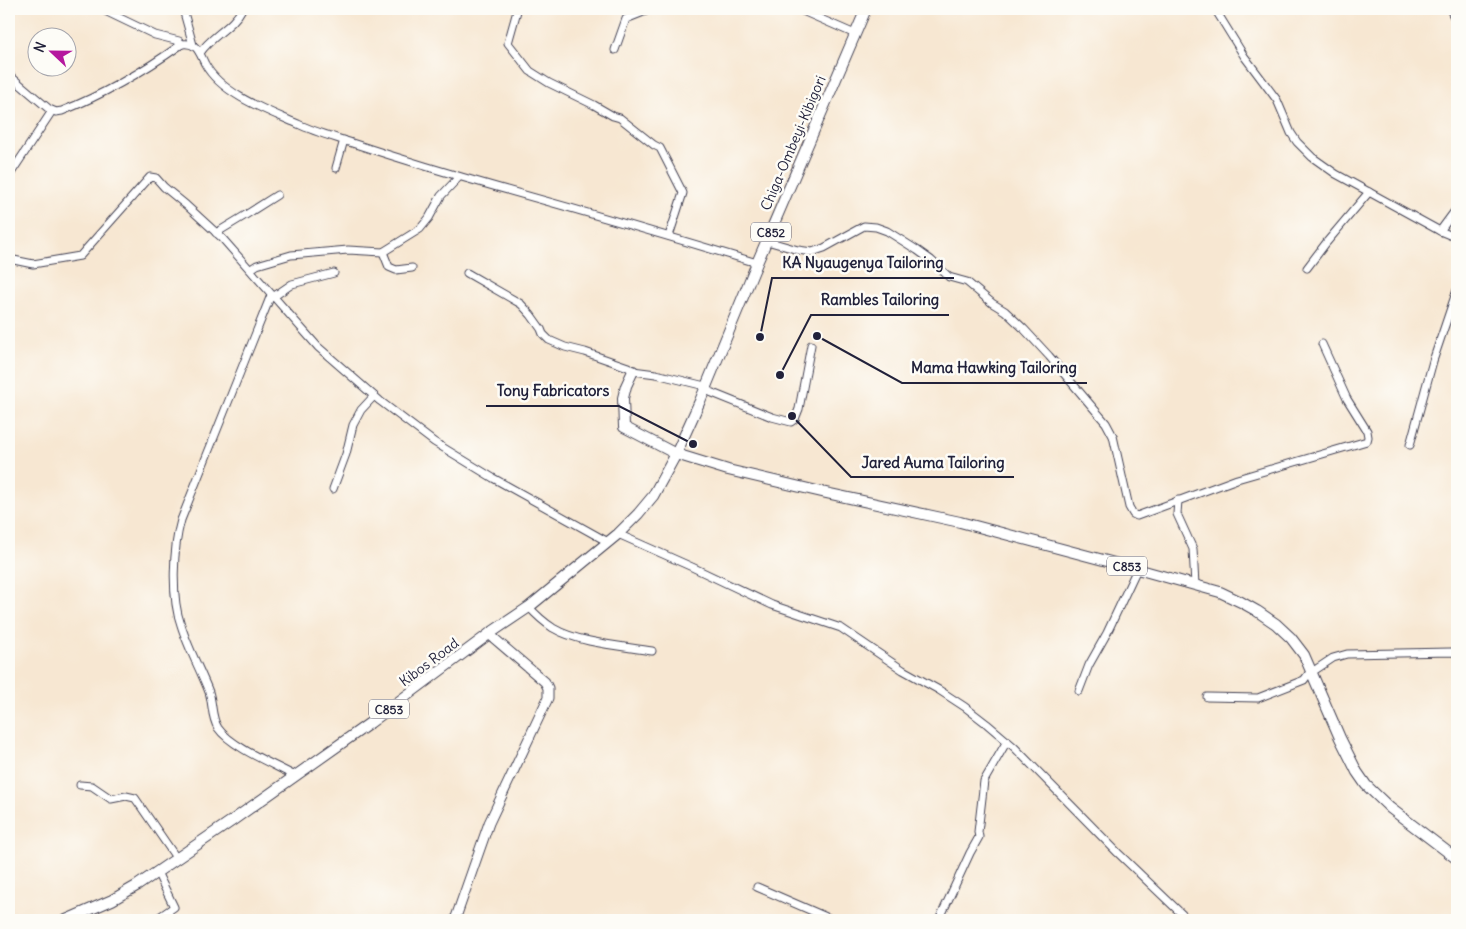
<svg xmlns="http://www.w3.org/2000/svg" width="1466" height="929" viewBox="0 0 1466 929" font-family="Delius,sans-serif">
  <rect width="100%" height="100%" fill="#fdfcf7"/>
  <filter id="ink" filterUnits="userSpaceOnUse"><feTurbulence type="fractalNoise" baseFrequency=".02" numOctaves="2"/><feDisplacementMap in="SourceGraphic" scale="10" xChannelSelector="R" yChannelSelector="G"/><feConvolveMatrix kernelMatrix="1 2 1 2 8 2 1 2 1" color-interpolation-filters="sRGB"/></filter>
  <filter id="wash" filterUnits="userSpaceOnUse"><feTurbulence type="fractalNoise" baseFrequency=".0096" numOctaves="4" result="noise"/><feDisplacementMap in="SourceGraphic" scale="20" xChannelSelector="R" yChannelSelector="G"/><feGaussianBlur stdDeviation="1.12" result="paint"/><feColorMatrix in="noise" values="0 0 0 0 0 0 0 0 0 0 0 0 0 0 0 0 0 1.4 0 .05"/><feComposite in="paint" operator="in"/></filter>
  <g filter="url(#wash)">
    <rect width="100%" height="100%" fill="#f7e7d2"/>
  </g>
  <g filter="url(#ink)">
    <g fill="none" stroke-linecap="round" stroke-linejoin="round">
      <defs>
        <g id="minor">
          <polyline points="101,9 155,35 179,41 182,44"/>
          <polyline points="183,9 193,45"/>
          <polyline points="798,9 855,34"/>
          <polyline points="1215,9 1244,56 1277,100 1291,133 1297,142 1312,157 1336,174 1358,186 1440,231 1457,238"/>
          <polyline points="1450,9 1457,23"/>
          <polyline points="517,11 508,43 530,71 549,83 594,105 613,116 620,118 654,145 660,148 683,193 669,236"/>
          <polyline points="615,50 626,19 651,9"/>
          <path d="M200,53C211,36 233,27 242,9"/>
          <path d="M9,75L49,109L56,112L62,111C105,94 144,71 182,44C197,42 199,52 205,64C221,94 268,111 298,124C315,132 334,137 352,143C401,159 450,174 500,188C586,212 672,237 757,263"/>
          <polyline points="336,168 344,140"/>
          <polyline points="9,176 52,111"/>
          <polyline points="1440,231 1457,208"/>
          <polyline points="216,233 244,216 277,195"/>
          <polyline points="767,241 798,250 812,252 824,248 864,226 876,227 887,231 917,250 931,260 949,277 967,282 992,303 1005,311 1024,329 1049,356 1106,423 1113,436 1129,507 1133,514 1137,516 1237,479 1367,441 1368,437 1367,431 1347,399 1322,344"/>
          <polyline points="383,252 389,267 396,270 412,268"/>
          <polyline points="9,259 33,264 80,256 150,177 156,178 164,187 186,205 222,238 318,347 380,401 434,442 493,478 608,542"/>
          <polyline points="1307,268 1326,243 1369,192"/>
          <polyline points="251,269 257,265 291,255 348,250 383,252 420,229 429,218 441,196 459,177"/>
          <polyline points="467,273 521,304 531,315 541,329 543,334 549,340 565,347 585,352 628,367 633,371 656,374 705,386 710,392 772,417 791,422 795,419 799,409 811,345"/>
          <path d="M271,295L181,520C173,548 171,598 181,625C188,648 200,669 209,692C213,704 211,717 218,728C231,747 275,765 295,776"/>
          <polyline points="273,297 292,284 334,273"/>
          <polyline points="1410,445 1433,361 1457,290"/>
          <polyline points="333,489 346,454 353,425 361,410 374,396"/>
          <polyline points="1178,500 1177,514 1193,549 1195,585"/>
          <polyline points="618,534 692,567 772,605 841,628 903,670 939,690 965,707 987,724 1014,747 1118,853 1188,920"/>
          <path d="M529,607C536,615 544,622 553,628C578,643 622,646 652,651"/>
          <polyline points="1079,691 1089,665 1107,633 1137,569"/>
          <polyline points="1207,697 1258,698 1304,680 1310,672 1312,672 1333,658 1347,654 1451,652 1457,653"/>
          <polyline points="80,785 92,786 111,799 126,796 135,798 177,859"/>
          <polyline points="757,887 833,920"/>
          <polyline points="155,920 174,907 157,872"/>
          <polyline points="939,920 970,853 979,837 978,832 984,781 1007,741"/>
        </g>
        <polyline id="tertiary" points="455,920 489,823 548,698 548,688 545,682 489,634"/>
        <g id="primary">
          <polyline points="633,371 626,386 623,398 624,427 676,454 728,470 826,493 960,522 1137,569 1220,592 1241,602 1257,611 1276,624 1291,638 1304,655 1340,738 1357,772 1366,785 1390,808 1457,859"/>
          <polyline points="66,920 112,900 138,885 233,820 370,723 489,634 529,607 618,534 638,514 653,496 676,454 700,401 757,263 866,9"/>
        </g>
      </defs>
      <use href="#minor" stroke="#424052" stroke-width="9"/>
      <use href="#tertiary" stroke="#424052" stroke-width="11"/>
      <use href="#primary" stroke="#424052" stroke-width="12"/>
      <use href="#minor" stroke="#fff" stroke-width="7"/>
      <use href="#tertiary" stroke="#fff" stroke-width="9"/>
      <use href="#primary" stroke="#fff" stroke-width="10"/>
    </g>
  </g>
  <g text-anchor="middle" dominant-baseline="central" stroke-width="5" stroke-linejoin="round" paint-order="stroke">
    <g fill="#fdfcf7" stroke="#646373" stroke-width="1">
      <rect x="751" y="222.5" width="40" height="19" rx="4"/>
      <rect x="1107" y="556.5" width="40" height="19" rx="4"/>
      <rect x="369" y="699.5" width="40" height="19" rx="4"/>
    </g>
    <g font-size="12" font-weight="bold" fill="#22223b">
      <text x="771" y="232">C852</text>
      <text x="1127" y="566">C853</text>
      <text x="389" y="709">C853</text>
    </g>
    <g font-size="14" fill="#22223b" stroke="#fdfcf7">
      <text transform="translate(793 143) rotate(-67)">Chiga-Ombeyi-Kibigori</text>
      <text transform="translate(429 662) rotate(-37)">Kibos Road</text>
    </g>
  </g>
  <path fill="none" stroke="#22223b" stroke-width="2" d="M760 337L772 278H954M780 375L811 315H949M817 336L902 383H1087M693 444L619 406H486M792 416L851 477H1014"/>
  <g fill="#22223b" stroke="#fdfcf7" stroke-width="2">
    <circle cx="760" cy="337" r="5"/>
    <circle cx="780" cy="375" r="5"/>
    <circle cx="817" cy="336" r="5"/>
    <circle cx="693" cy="444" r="5"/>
    <circle cx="792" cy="416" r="5"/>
  </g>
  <g font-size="15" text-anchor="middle" font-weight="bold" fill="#22223b" stroke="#fdfcf7" stroke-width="5" stroke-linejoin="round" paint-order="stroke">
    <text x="863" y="268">KA Nyaugenya Tailoring</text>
    <text x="880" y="305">Rambles Tailoring</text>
    <text x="994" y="373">Mama Hawking Tailoring</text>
    <text x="553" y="396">Tony Fabricators</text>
    <text x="933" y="468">Jared Auma Tailoring</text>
  </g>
  <rect width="1466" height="929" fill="none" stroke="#fdfcf7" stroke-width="30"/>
  <g transform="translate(52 52) rotate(292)"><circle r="24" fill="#fdfcf7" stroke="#a5a5ac"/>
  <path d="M0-4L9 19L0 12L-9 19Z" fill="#b5179e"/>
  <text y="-8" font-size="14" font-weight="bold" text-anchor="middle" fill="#22223b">N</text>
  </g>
</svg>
